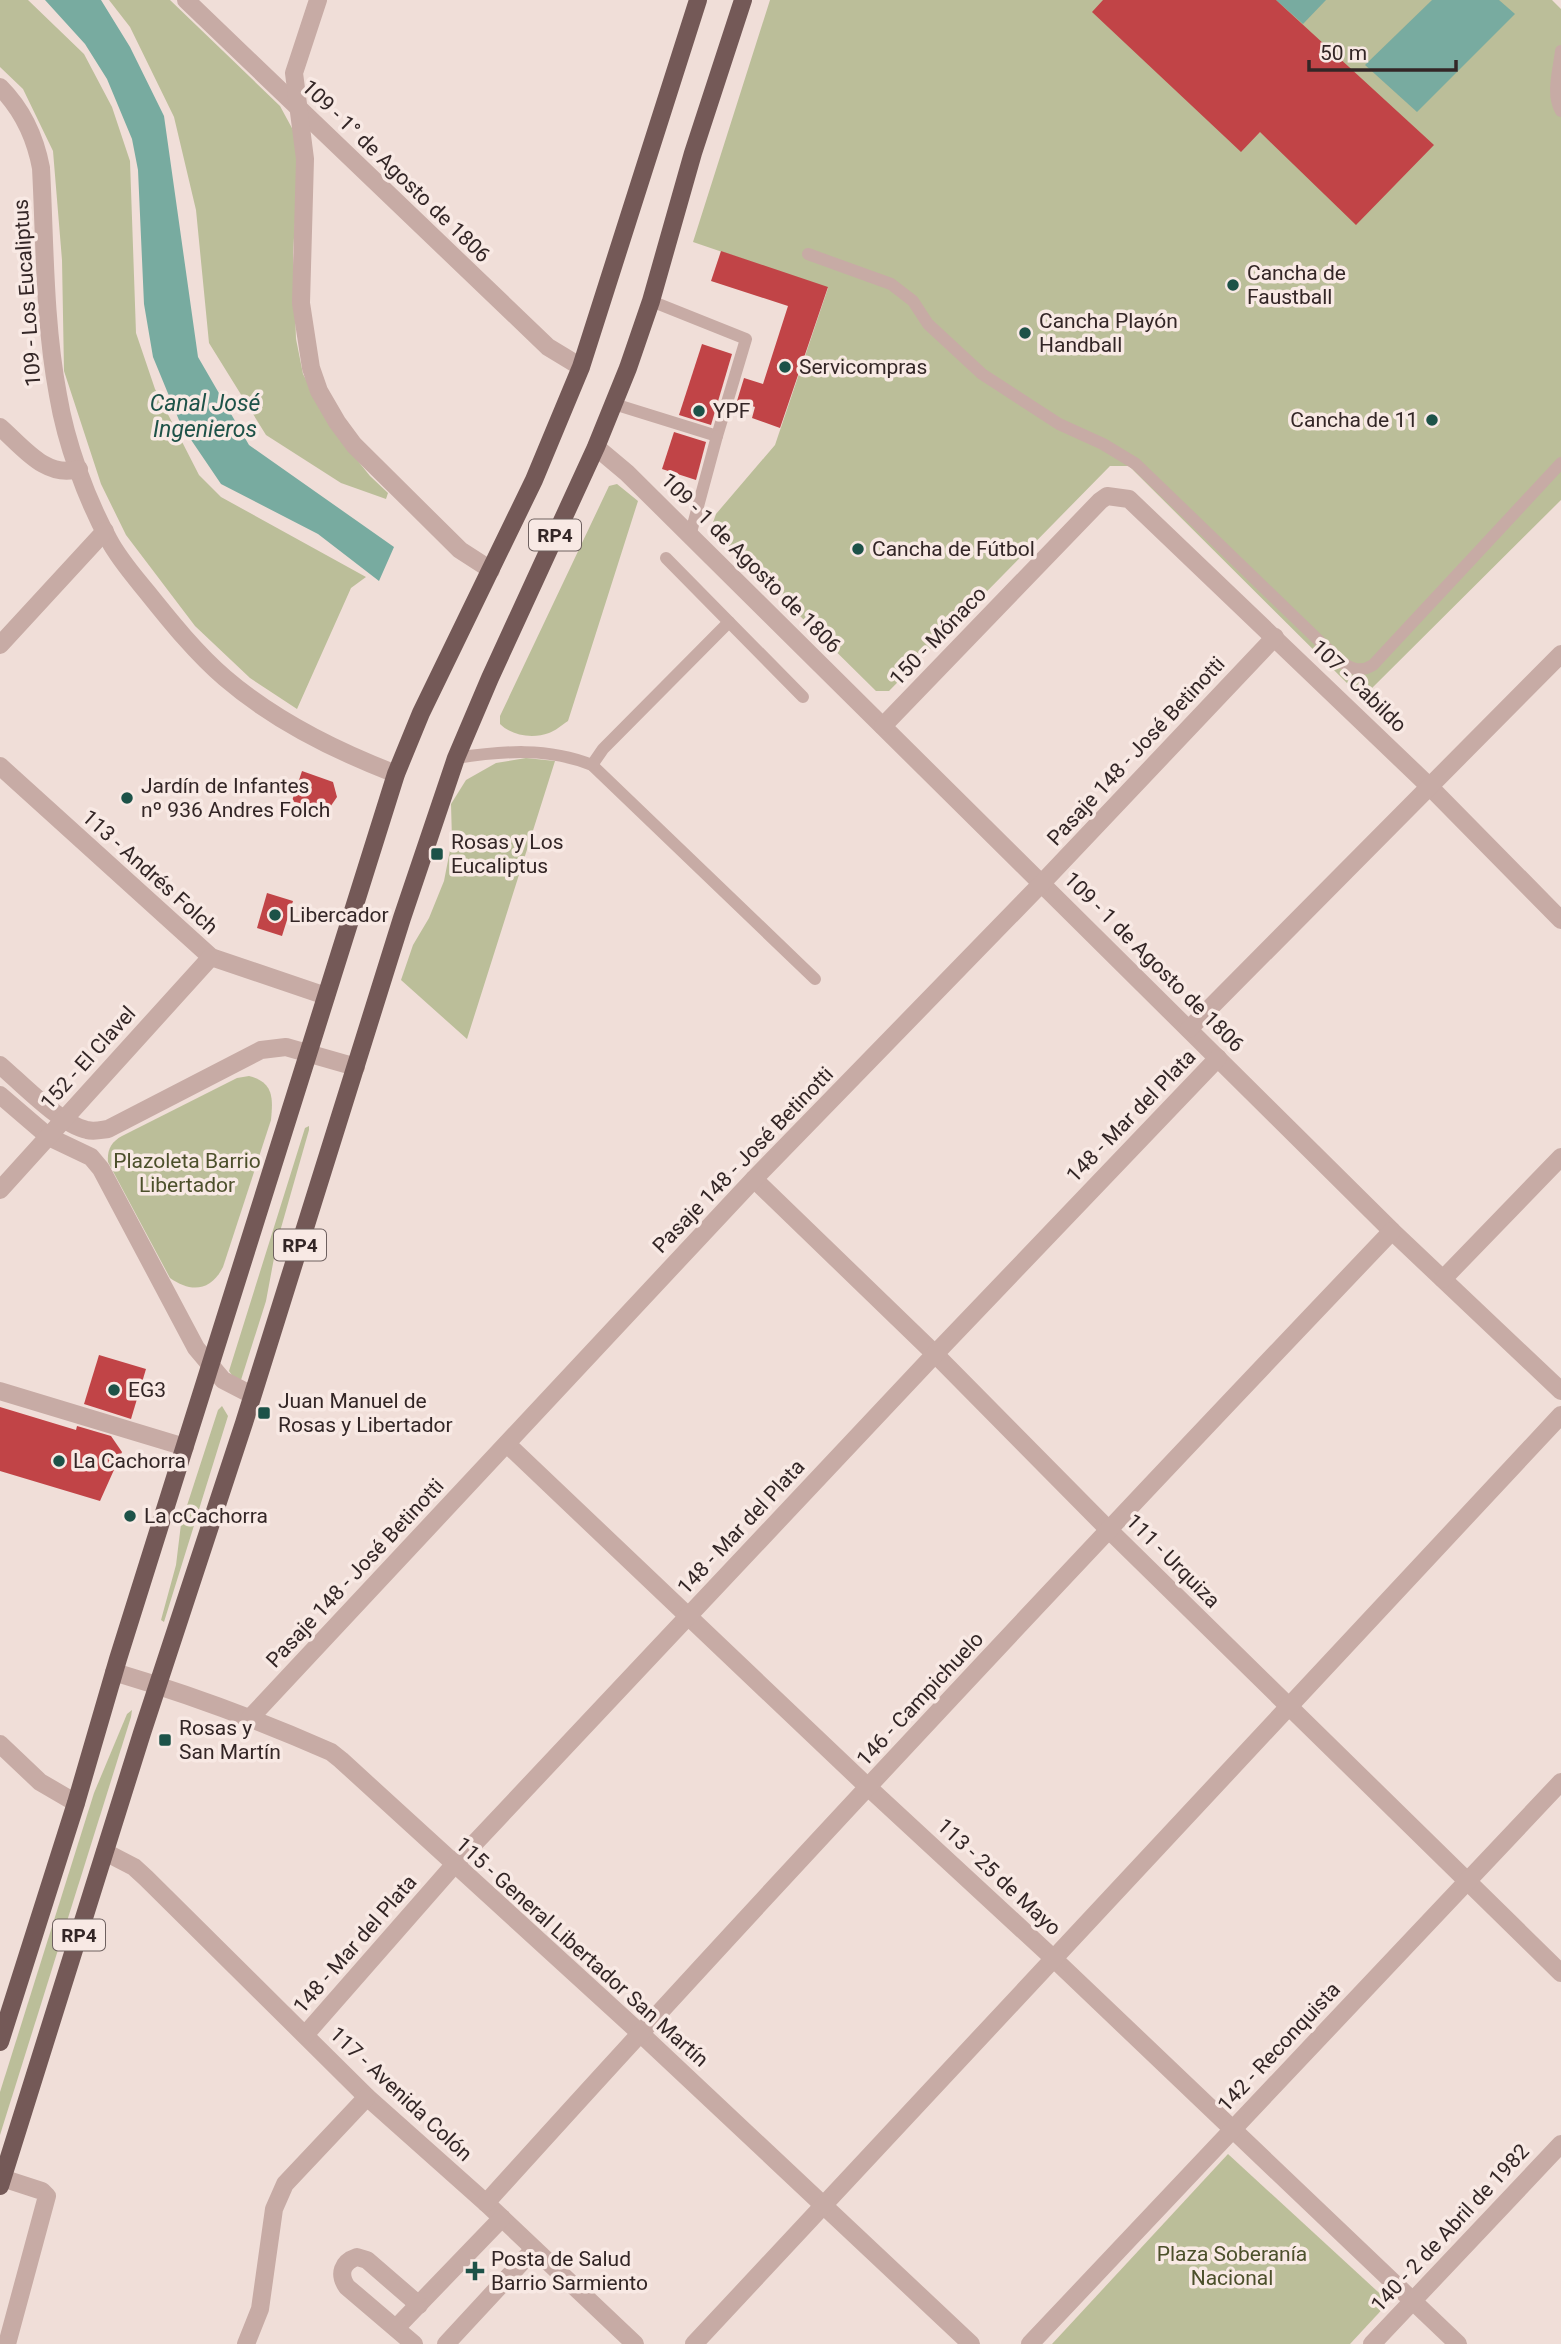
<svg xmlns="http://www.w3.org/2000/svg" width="1561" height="2344" viewBox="0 0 1561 2344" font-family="Roboto,sans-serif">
  <rect width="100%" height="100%" fill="#f0ded8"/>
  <g fill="#bbbe99">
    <polygon points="0,0 28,0 84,54 112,107 130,161 136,333 155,389 199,475 221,497 366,577 351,588 297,709 250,678 195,626 126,535 101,484 64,371 62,260 53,151 23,89 0,67"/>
    <polygon points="109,0 170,0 280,106 293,130 299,162 293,253 296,339 303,374 333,430 370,476 388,493 386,499 341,483 266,435 209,343 196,210 174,117 130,27"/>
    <polygon points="770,0 1552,0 1561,9 1561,500 1362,698 1129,466 1110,466 889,691 876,691 711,528 716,514 775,445 828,288 693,242"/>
    <path d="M617,484L638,501L568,721C562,725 555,731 549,733C533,739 512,736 500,724V716L609,486Z"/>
    <polygon points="526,758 555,761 467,1039 401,980 413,945 429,918 444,881 452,840 451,804 466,780 496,763"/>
    <path d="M249,1076C274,1082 273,1099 271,1120L223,1267C211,1291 191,1293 170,1278L108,1162C107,1150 111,1142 122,1136L237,1078Z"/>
    <polygon points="309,1126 309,1130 277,1242 266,1301 241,1380 234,1378 229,1371 305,1128"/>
    <polygon points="222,1406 228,1416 164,1622 161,1620 176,1565 181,1524 218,1410"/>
    <polygon points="132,1710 131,1717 0,2135 0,2092 94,1793 127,1714"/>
    <polygon points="1228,2154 1389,2302 1350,2344 1052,2344"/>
  </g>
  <g fill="#78aba0">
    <polygon points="45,0 101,0 130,47 164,116 198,357 249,445 394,547 379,581 318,534 221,484 181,425 153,357 144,304 138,170 132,139 107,79 85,44"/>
    <polygon points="1276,0 1326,0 1303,24"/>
    <polygon points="1432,0 1499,0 1515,14 1417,112 1365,65"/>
  </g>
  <g fill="#c14447">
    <polygon points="1103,0 1276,0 1434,145 1356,225 1260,132 1241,152 1092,12"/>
    <polygon points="721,251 828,287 780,428 752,418 755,407 737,401 744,378 763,384 788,306 711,281"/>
    <polygon points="702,344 732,354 711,425 679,415"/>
    <polygon points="674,432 706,442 696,480 662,469"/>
    <polygon points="302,771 333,782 337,797 326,813 292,801"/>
    <polygon points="267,893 293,901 282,936 257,928"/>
    <polygon points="99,1355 146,1369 131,1419 84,1404"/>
    <polygon points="0,1407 76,1430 77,1426 111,1436 122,1452 100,1501 0,1471"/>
  </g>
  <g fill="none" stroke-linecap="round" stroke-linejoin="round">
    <g stroke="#c7aba5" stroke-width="12">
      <path d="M1561,51C1559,69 1551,95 1561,111"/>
      <path d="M808,254L891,284L913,301L928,324L982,374L1059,424L1103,444L1136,464L1339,660C1350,669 1360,673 1373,665L1561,463"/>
      <polyline points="614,404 717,436 746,339 651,301"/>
      <polyline points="690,536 717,436"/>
      <polyline points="666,558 803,697"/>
      <path d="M456,758C502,751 548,747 592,765L815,979"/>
      <polyline points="592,765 603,749 729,622"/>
    </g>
    <g stroke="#c7aba5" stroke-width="18">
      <polyline points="186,0 548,347 581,367"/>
      <polyline points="318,0 294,73 305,159 301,303 311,368 319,391 337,422 354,445 460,550 491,570"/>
      <path d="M0,87C23,110 35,136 41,168C45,243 44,321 58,395C66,443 86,498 109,540C119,559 134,576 147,592C171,622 196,653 225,678C275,721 336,751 396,774"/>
      <path d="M0,427C23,447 46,479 79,469"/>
      <polyline points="596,447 627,473 1392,1231 1561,1391"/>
      <polyline points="0,645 105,531"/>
      <polyline points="883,726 1100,501 1107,496 1129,499 1430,787 1561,920"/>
      <polyline points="0,766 211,957 326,996"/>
      <polyline points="1189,1029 1561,654"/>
      <path d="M0,1065C20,1082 61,1125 87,1130C94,1132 101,1130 108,1129L261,1050L286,1047L356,1067"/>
      <polyline points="0,1095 49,1137 91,1157 101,1169 196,1348 223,1380 252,1395"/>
      <polyline points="754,1179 935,1354 1108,1529 1561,1973"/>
      <polyline points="0,1190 211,957"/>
      <polyline points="1443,1279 1561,1157"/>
      <polyline points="0,1391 185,1447"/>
      <polyline points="507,1444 869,1788 1053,1958 1458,2344"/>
      <path d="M114,1672C188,1694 261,1721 331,1752L341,1760L640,2033L971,2344"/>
      <polyline points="250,1718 754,1179 1042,883 1275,637"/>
      <polyline points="0,1744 40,1782 76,1803"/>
      <polyline points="105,1852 134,1867 146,1878 367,2097 486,2203 635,2344"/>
      <polyline points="305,2035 454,1865 935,1354 1218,1058"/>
      <polyline points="2,2178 42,2191 47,2196 7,2344"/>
      <path d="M486,2203C783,1874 1087,1551 1392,1231"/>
      <polyline points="396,2328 502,2218"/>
      <polyline points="246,2344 260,2309 274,2209 285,2184 367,2097"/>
      <path d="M414,2344L347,2287C338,2274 342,2262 357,2257L367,2260L419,2305"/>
      <polyline points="446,2344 534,2249"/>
      <polyline points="694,2344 1561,1415"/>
      <polyline points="1030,2344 1561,1782"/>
      <polyline points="1372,2344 1561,2144"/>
    </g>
    <g stroke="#745957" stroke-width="18">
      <polyline points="0,2042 76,1803 118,1659 396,774 421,713 534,480 581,367 698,0"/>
      <polyline points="0,2186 142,1733 244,1423 402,918 456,758 490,678 596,447 628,368 651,301 693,153 743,0"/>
    </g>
  </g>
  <g fill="#1d5248" stroke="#f8e9e4" stroke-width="2.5">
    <circle cx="1233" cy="285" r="7"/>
    <circle cx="1025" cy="333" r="7"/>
    <circle cx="785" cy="367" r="7"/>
    <circle cx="699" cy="411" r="7"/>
    <circle cx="1432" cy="420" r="7"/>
    <circle cx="858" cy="549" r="7"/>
    <circle cx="127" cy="798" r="7"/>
    <rect x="430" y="847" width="14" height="14" rx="3.5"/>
    <circle cx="275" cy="915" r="7"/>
    <circle cx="114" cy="1390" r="7"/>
    <rect x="257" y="1406" width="14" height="14" rx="3.5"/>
    <circle cx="59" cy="1461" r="7"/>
    <circle cx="130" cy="1516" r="7"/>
    <rect x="158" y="1733" width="14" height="14" rx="3.5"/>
    <path d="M471.5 2260.5h7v7h7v7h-7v7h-7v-7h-7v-7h7z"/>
  </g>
  <g text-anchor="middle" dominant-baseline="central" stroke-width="7" stroke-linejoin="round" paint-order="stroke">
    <g fill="#f8e9e4" stroke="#6e605f" stroke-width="2">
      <rect x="529" y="519.5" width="52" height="31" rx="5"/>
      <rect x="274" y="1229.5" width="52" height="31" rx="5"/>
      <rect x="53" y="1919.5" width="52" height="31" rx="5"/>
    </g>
    <g font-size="19" font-weight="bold" fill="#332626">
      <text x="555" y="535">RP4</text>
      <text x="300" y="1245">RP4</text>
      <text x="79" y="1935">RP4</text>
    </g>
    <g font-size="21" fill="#332626" stroke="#f8e9e4">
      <text transform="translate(396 171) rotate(44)">109 - 1° de Agosto de 1806</text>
      <text transform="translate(27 293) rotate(-94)">109 - Los Eucaliptus</text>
      <text transform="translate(751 563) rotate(45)">109 - 1 de Agosto de 1806</text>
      <text transform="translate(938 636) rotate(-46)">150 - Mónaco</text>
      <text transform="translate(1359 686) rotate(44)">107 - Cabildo</text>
      <text transform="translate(1136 751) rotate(-47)">Pasaje 148 - José Betinotti</text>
      <text transform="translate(150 872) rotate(42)">113 - Andrés Folch</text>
      <text transform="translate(1154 962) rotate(45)">109 - 1 de Agosto de 1806</text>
      <text transform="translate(88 1058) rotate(-48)">152 - El Clavel</text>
      <text transform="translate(1131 1116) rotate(-46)">148 - Mar del Plata</text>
      <text transform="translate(743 1160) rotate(-46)">Pasaje 148 - José Betinotti</text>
      <text transform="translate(741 1527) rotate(-47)">148 - Mar del Plata</text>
      <text transform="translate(1173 1561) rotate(45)">111 - Urquiza</text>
      <text transform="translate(355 1573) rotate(-47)">Pasaje 148 - José Betinotti</text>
      <text transform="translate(920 1699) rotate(-47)">146 - Campichuelo</text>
      <text transform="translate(999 1877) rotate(43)">113 - 25 de Mayo</text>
      <text transform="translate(355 1944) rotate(-49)">148 - Mar del Plata</text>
      <text transform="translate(582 1952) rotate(42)">115 - General Libertador San Martín</text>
      <text transform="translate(1279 2047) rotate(-47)">142 - Reconquista</text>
      <text transform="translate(401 2094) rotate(43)">117 - Avenida Colón</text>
      <text transform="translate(1450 2228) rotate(-47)">140 - 2 de Abril de 1982</text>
    </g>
    <g font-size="21" fill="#332626" stroke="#f8e9e4" text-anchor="start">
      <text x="1247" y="273">Cancha de<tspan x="1247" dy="24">Faustball</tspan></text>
      <text x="1039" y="321">Cancha Playón<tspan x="1039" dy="24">Handball</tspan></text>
      <text x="799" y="367">Servicompras</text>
      <text x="713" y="411">YPF</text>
      <text x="1418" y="420" text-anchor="end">Cancha de 11</text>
      <text x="872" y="549">Cancha de Fútbol</text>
      <text x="141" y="786">Jardín de Infantes<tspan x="141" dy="24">nº 936 Andres Folch</tspan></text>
      <text x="451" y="842">Rosas y Los<tspan x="451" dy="24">Eucaliptus</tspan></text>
      <text x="289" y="915">Libercador</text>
      <text x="128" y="1390">EG3</text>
      <text x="278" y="1401">Juan Manuel de<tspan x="278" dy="24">Rosas y Libertador</tspan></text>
      <text x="73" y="1461">La Cachorra</text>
      <text x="144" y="1516">La cCachorra</text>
      <text x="179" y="1728">Rosas y<tspan x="179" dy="24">San Martín</tspan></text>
      <text x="491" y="2259">Posta de Salud<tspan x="491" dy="24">Barrio Sarmiento</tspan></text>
    </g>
    <g font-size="21" fill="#4c502b" stroke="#f8e9e4">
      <text x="187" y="1161">Plazoleta Barrio<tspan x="187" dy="24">Libertador</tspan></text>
      <text x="1232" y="2254">Plaza Soberanía<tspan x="1232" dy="24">Nacional</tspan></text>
    </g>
    <g font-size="23" font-style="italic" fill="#1d5248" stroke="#f8e9e4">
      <text x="205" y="403">Canal José<tspan x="205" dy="26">Ingenieros</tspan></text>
    </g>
  </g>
  <path d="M1309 60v10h147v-10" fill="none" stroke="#332626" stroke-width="3.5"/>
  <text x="1320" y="60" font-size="21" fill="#332626" stroke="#f8e9e4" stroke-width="5" paint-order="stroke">50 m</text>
</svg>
